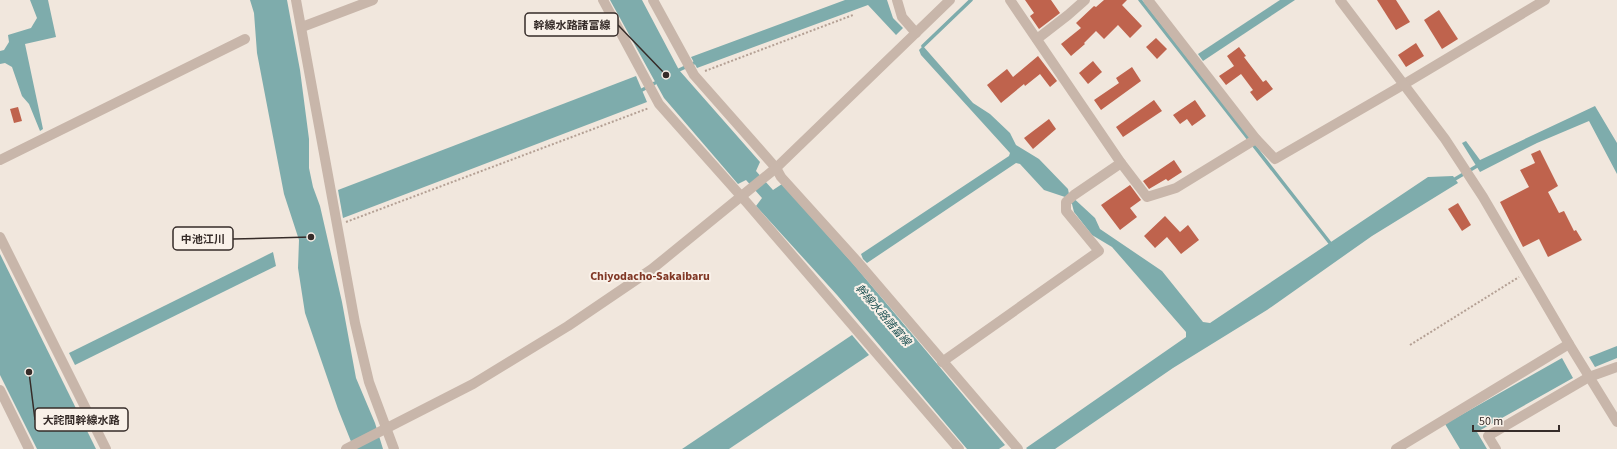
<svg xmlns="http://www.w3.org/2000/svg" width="1617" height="449" viewBox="0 0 1617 449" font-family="'Source Sans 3','Noto Sans JP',sans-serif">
  <rect width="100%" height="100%" fill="#f1e7dd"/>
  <g fill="#7eacac">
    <polygon points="30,0 48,0 56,37 25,44 43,129 40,131 29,104 22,96 12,67 5,63 0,64 0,51 4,50 9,42 8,35 31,28 37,18"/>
    <polygon points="250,0 287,0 300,70 309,139 309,168 313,187 320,206 342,302 356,378 375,423 383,449 354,449 338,409 305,313 298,268 299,240 284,194 257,53 254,13"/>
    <polygon points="610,0 642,0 679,70 760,162 756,171 773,190 782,184 855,266 1005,445 999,449 967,449 837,295 756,206 762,198 746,180 738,184 664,98"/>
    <polygon points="845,0 887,0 893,18 903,28 896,35 868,5 697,68 691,57"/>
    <polygon points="1280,0 1295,0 1203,61 1198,54"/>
    <polygon points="923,46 973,103 990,114 1010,133 1016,145 1039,159 1068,189 1069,194 1095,218 1100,229 1162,271 1203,322 1210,323 1428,177 1453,176 1458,183 1372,236 1267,310 1173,368 1055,449 1027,449 1026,448 1186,337 1186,332 1112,247 1092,235 1074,212 1072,204 1065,197 1044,190 1020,164 1016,163 867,263 863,259 861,254 1009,156 1010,153 921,55 919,50"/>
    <polygon points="636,76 647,102 343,218 338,190"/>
    <polygon points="1595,106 1617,143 1617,174 1589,121 1537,143 1480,172 1462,143 1466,141 1480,160"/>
    <polygon points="273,252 276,266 75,365 69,353"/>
    <polygon points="0,254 96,449 37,449 0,375"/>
    <polygon points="852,335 869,355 729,449 682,449"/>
    <polygon points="1617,346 1617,358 1595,367 1589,357"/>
    <polygon points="1562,358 1573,378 1477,432 1487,449 1460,449 1445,424"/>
  </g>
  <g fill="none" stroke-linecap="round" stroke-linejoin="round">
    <g stroke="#7eacac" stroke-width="3.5">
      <polyline points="1140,0 1330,243"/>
      <polyline points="923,46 971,0"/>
      <polyline points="679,70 694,63"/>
      <polyline points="642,90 655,83"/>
      <polyline points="1455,179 1477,166"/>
    </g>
  </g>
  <g fill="#bf634d">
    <polygon points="1025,0 1051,0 1060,13 1039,29 1030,16 1034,13"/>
    <polygon points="1104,0 1127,0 1122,5 1142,26 1130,38 1118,25 1104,39 1096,31 1084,43 1085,44 1071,56 1061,44 1081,28 1076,23 1094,6 1096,7"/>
    <polygon points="1377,0 1396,0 1410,22 1396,30"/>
    <polygon points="1439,10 1458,39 1442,49 1424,20"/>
    <polygon points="1156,38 1167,49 1157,59 1146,47"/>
    <polygon points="1416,43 1424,56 1406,67 1398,55"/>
    <polygon points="1239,47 1246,56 1244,57 1263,82 1266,80 1273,89 1257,101 1250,92 1253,90 1241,74 1226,85 1219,76 1234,66 1227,56"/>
    <polygon points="1038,56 1057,81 1050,87 1040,74 1025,86 1024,84 1001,103 987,85 1007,69 1013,77"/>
    <polygon points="1093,61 1102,72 1088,84 1079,73"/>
    <polygon points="1132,67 1141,81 1101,110 1094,100 1119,83 1116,78"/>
    <polygon points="1154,100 1162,111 1123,137 1116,127"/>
    <polygon points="1195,100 1206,116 1192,126 1187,119 1180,124 1173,115"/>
    <polygon points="18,107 22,121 14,123 10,109"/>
    <polygon points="1049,119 1056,129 1033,149 1024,138"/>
    <polygon points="1540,150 1558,186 1548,192 1559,213 1564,211 1574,231 1576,230 1582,240 1548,257 1539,239 1523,247 1500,202 1529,187 1520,170 1535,163 1531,154"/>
    <polygon points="1174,160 1182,172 1168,181 1166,179 1149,189 1143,181"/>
    <polygon points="1130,185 1141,200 1130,208 1137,217 1120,230 1101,205"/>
    <polygon points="1458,203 1471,225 1462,231 1448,209"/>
    <polygon points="1165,216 1180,232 1188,225 1199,240 1181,254 1167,237 1155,248 1144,236"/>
  </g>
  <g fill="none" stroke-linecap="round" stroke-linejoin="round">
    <g stroke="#b4a094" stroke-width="2" stroke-dasharray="2 2" stroke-linecap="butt">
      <polyline points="705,71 853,15"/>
      <polyline points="346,222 649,108"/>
      <polyline points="1410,345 1519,277"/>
    </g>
    <g stroke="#c8b6aa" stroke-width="10">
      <polyline points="296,0 355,323 369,382 394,449"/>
      <polyline points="603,0 659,104 748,204 959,449"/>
      <polyline points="653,0 694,75 776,168 781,177 856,260 1018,449"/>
      <polyline points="897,0 902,17 916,33"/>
      <polyline points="1010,0 1121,163 1147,197 1176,188 1256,139"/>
      <polyline points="1148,0 1256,139 1275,159 1396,89 1545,0"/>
      <polyline points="1340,0 1445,139 1483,197 1569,344 1617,422"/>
      <polyline points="302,27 373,0"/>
      <polyline points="1037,39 1068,15 1085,0"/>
      <polyline points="0,160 245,39"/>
      <polyline points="0,237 106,449"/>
      <polyline points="942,362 1099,251 1066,211 1066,202 1074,195 1121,163"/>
      <polyline points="0,390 29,449"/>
      <polyline points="346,449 473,384 568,326 652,269 776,168 950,0"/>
      <polyline points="1396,449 1569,344"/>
      <polyline points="1496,449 1488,436 1589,377 1617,367"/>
    </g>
  </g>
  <g text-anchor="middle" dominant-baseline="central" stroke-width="4" stroke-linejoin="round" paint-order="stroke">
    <g font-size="11" font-style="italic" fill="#215455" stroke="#f9f1e9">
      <text transform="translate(883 315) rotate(49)">幹線水路諸富線</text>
    </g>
    <g font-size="12" font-weight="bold" fill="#813826" stroke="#f9f1e9">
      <text x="650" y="276">Chiyodacho-Sakaibaru</text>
    </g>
  </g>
  <path fill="none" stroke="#362c29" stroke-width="1.5" d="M666 75L618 25M311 237L233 239M29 372L35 420"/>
  <g fill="#362c29" stroke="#f9f1e9" stroke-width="1.5">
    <circle cx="666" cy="75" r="4"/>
    <circle cx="311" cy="237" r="4"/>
    <circle cx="29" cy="372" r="4"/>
  </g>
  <g fill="#f9f1e9" stroke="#362c29" stroke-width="1.5">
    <rect x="525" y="13" width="93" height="23" rx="4"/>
    <rect x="173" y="227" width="60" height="23" rx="4"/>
    <rect x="35" y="408" width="93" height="23" rx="4"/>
  </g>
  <g font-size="11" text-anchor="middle" font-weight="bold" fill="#362c29">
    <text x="572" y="29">幹線水路諸富線</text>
    <text x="203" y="243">中池江川</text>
    <text x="81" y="424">大詫間幹線水路</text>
  </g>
  <path d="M1473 425v6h86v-6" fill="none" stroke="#362c29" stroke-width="2"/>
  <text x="1479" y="425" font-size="12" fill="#362c29" stroke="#f9f1e9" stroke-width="3" paint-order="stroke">50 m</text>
</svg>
